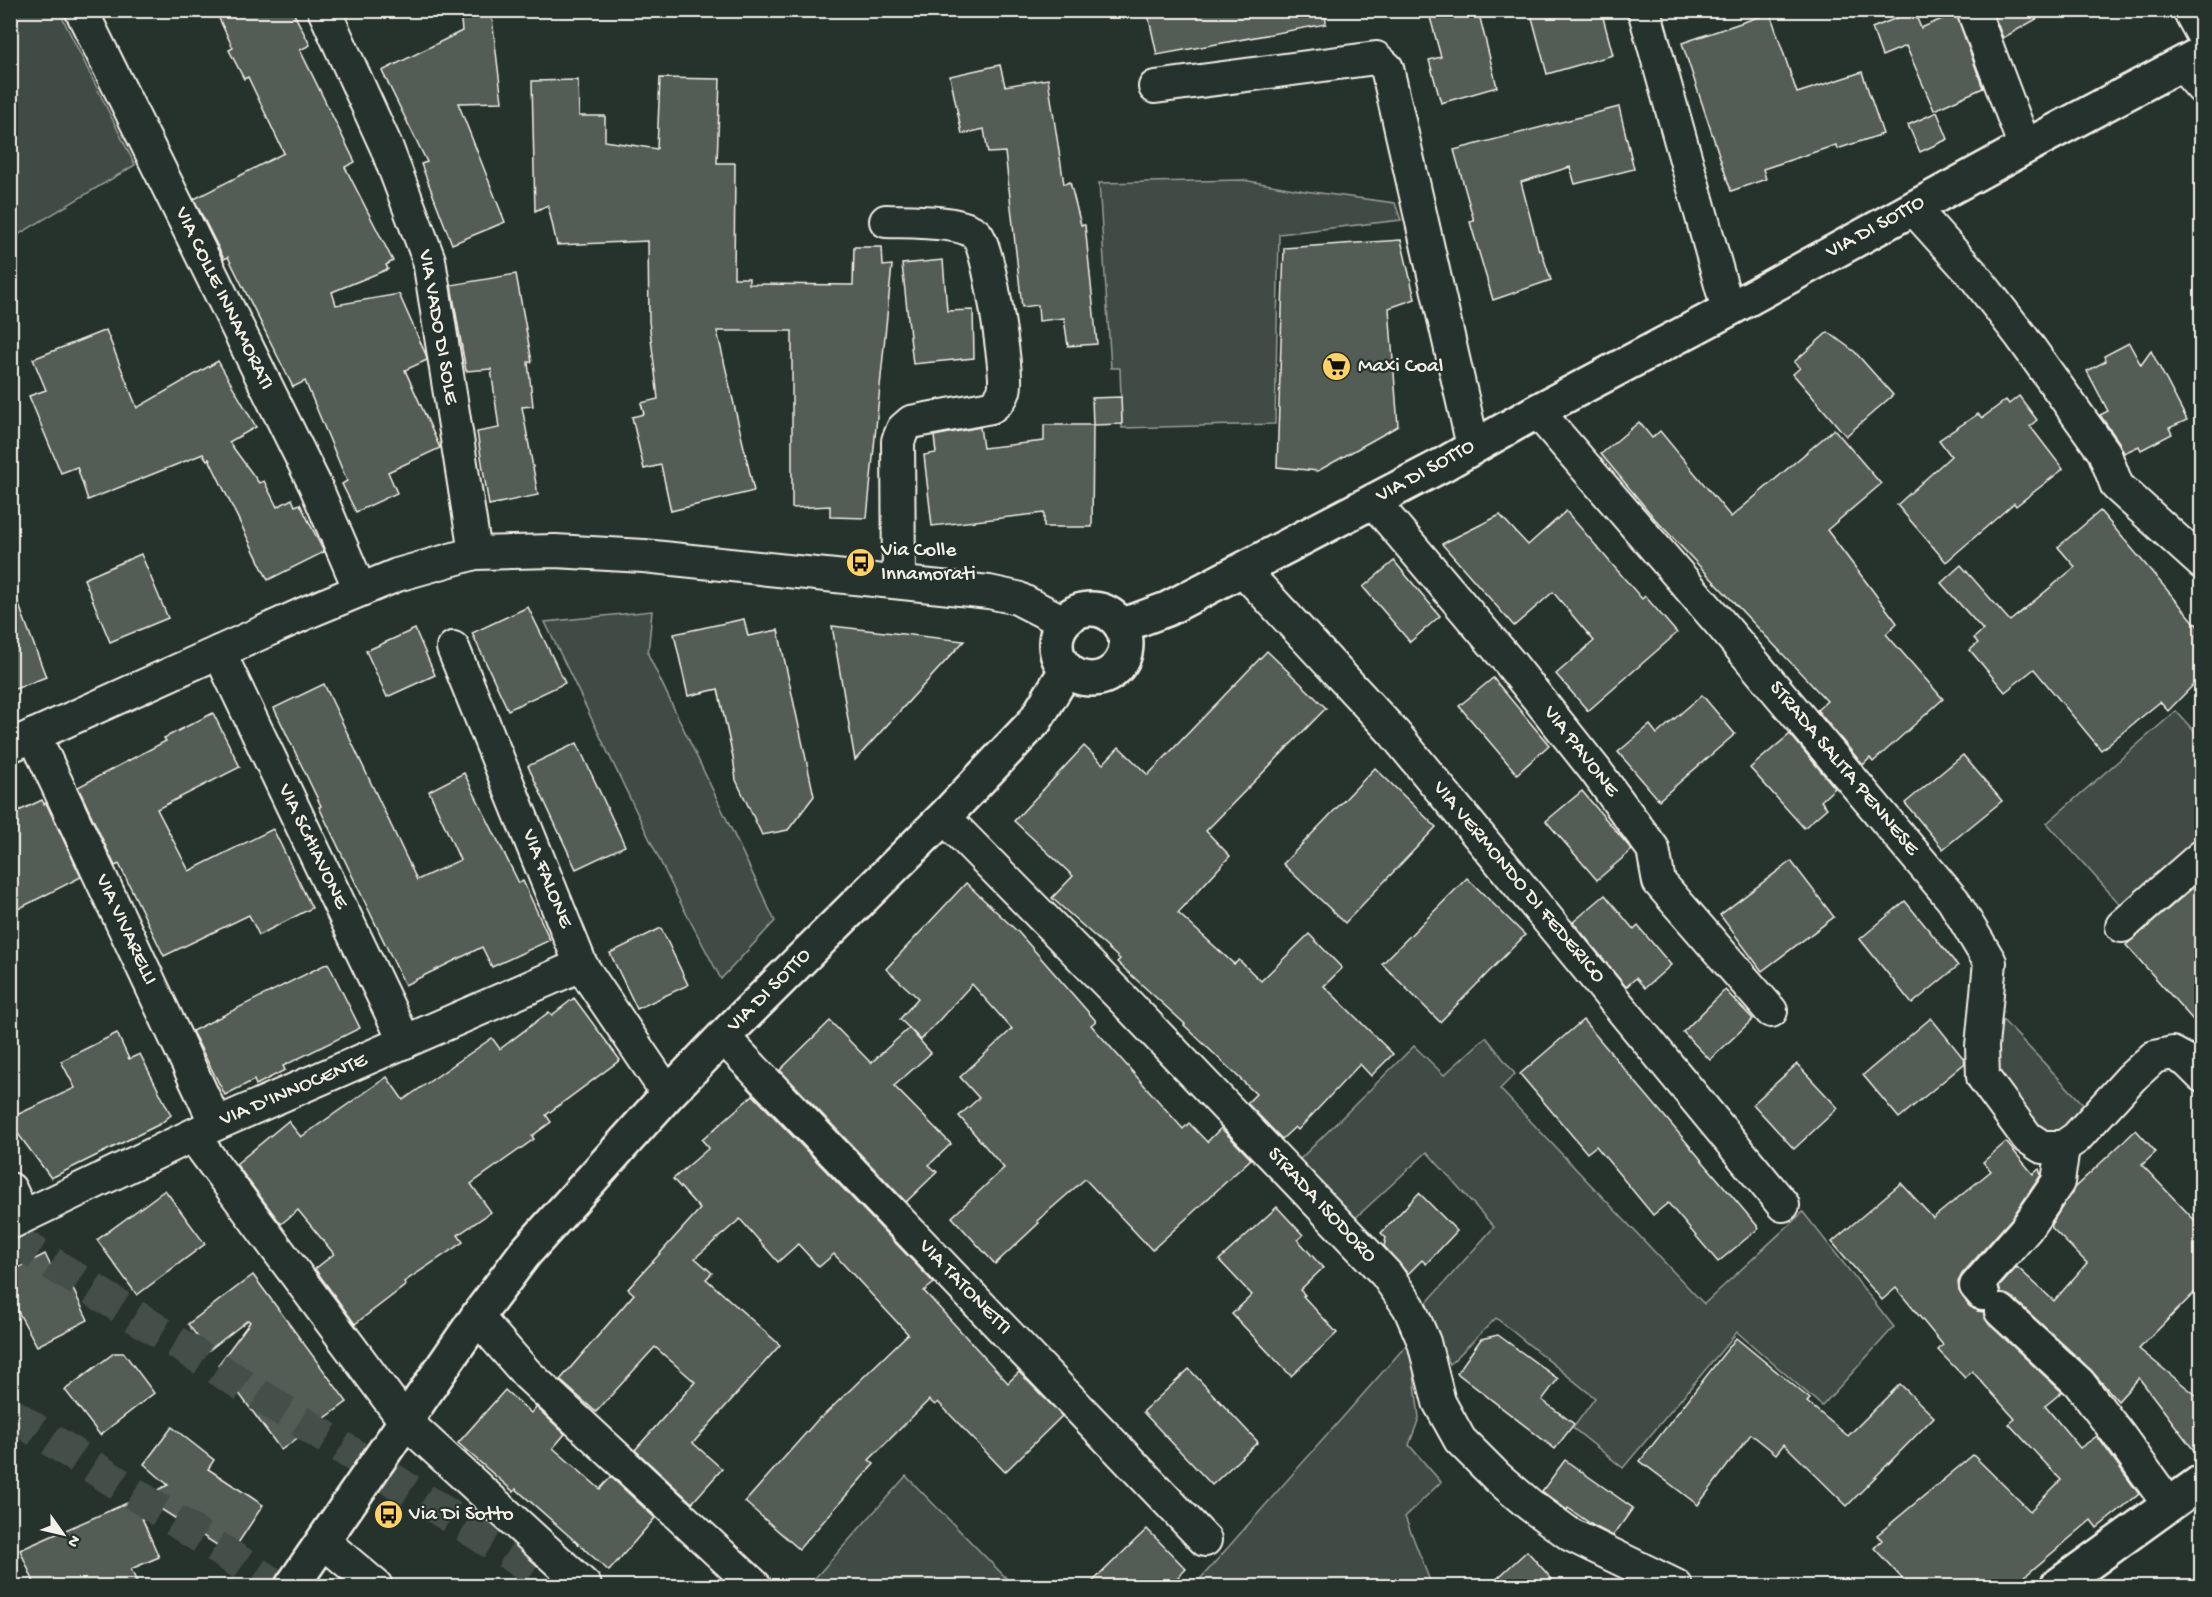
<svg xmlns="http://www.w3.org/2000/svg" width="2212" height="1597" viewBox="0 0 2212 1597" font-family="'Gochi Hand',sans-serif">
  <rect width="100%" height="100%" fill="#26332d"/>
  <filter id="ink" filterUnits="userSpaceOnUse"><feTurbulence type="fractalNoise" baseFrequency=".0167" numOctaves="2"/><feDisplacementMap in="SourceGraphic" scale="12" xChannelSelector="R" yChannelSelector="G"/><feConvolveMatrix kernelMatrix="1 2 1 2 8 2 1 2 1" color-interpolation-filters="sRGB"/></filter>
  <g filter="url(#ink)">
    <g fill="#414b45" stroke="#9a9e96" stroke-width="1.5">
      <polygon points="10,11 59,11 135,165 11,239"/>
      <polygon points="1243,180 1305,191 1395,203 1401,220 1279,234 1275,424 1122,428 1120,368 1111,368 1099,183"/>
      <polygon points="652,611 648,654 775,921 721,979 677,896 545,622"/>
      <polygon points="2176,711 2201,739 2201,843 2126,911 2047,823"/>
      <polygon points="1998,1015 2091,1112 2065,1136 2042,1137 1999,1084 1995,1045"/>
      <polygon points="1486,1037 1515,1074 1500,1089 1704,1304 1803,1212 1894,1327 1822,1406 1737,1332 1623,1468 1573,1428 1595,1398 1496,1318 1450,1364 1421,1309 1494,1227 1427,1152 1351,1222 1294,1165 1414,1046 1444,1075"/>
      <polygon points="1410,1341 1419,1418 1409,1445 1441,1482 1405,1517 1432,1586 1194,1586"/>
      <polygon points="906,1476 1014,1586 808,1586"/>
    </g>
    <g fill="#525c55" stroke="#f4f1e8" stroke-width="1.5">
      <polygon points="215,10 292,10 310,45 300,50 355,162 345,167 393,261 386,265 388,269 332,292 336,305 399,294 426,355 427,360 405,370 440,448 388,472 397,493 356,512 342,484 347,481 305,381 293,387 228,257 224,259 194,199 284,153 248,77 244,79 229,50 233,48"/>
      <polygon points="460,10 491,10 502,102 458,103 505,222 452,244 421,164 427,162 382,71 462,31"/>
      <polygon points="1147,10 1325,10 1326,24 1157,55"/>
      <polygon points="1428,10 1478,10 1497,87 1441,103 1429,60 1441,57"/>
      <polygon points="1530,10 1601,10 1613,55 1547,74"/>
      <polygon points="1992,10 2052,10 2003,38"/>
      <polygon points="1914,11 1921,28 1956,13 1983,88 1934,110 1906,46 1882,56 1872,28"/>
      <polygon points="1770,13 1797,93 1862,72 1883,134 1837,149 1836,145 1763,169 1766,179 1731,191 1682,43"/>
      <polygon points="1000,65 1005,86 1048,79 1064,184 1070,182 1081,225 1085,225 1097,344 1068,346 1064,318 1039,321 1038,305 1022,307 1005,152 988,153 984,129 962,134 950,76"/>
      <polygon points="660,78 720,79 717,163 735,163 734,278 749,278 749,284 853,285 854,247 882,247 883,266 892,265 867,518 830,517 830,506 792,508 792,331 717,331 754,491 671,511 661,465 644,469 632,417 644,414 641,403 658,399 649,321 648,241 557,245 548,205 535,211 532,81 578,80 579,116 605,116 605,141 657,149"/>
      <polygon points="1619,107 1634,169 1575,184 1570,167 1521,182 1539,251 1541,250 1551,280 1493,300 1470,222 1474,221 1454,150"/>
      <polygon points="1937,112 1948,139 1920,152 1908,125"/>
      <polygon points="1401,240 1415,299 1389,308 1398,426 1318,471 1277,467 1284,248"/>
      <polygon points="943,260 947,311 973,310 974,358 913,364 902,264"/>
      <polygon points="516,274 532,362 528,362 533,406 522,407 538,495 489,505 477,432 499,428 491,369 466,371 451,285"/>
      <polygon points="106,330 137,408 218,361 256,427 229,442 259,483 264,481 277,507 292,499 295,506 300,504 324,552 268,580 209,459 207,460 203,454 88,500 77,467 61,473 29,396 46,390 33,359"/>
      <polygon points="1828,332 1855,352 1893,395 1846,436 1793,374 1800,368 1794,362"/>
      <polygon points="2129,343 2141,365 2151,351 2187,420 2169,428 2172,434 2141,450 2139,446 2124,453 2119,442 2100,415 2108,411 2087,371 2106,361 2104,356"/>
      <polygon points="2019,396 2037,420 2030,426 2063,469 2016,506 2014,503 1946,562 1897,505 1951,456 1939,440 1978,414 1982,418 2006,400 2009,404"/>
      <polygon points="1121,397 1122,424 1093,425 1092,398"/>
      <polygon points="1639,422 1652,438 1660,431 1731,517 1834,429 1881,484 1827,530 1897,623 1886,634 1943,699 1873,762 1870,758 1863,765 1817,710 1827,701 1655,519 1601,454"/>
      <polygon points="1044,425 1093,425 1092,527 1044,527 1044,513 932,526 924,455 936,453 934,436 980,427 983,448 1044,441"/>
      <polygon points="1566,511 1642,599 1645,596 1677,633 1588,711 1556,674 1594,641 1553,592 1514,626 1442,544 1500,515 1528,545"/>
      <polygon points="2100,511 2202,631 2202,676 2168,711 2160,702 2101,750 2034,669 2005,692 1970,650 1978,643 1974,638 1983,630 1941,583 1961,565 2010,621 2075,567 2058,547"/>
      <polygon points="141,554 168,618 110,642 84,579"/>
      <polygon points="1394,561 1440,616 1410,642 1363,587"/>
      <polygon points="13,589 46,677 10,691 10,590"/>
      <polygon points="528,607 565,683 508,710 472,633"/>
      <polygon points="744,619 748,636 778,630 814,796 788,830 762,835 736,780 733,757 718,689 688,696 674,634"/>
      <polygon points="832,626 964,641 855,760"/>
      <polygon points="415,629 435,675 387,697 366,651"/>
      <polygon points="1267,651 1326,708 1206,831 1230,856 1178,913 1234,964 1239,960 1261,981 1309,934 1342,968 1324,986 1393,1054 1371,1076 1360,1064 1298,1130 1295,1127 1282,1139 1247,1103 1256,1094 1184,1025 1185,1024 1117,962 1120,959 1052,898 1073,876 1014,821 1084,746 1103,764 1119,747 1148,775"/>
      <polygon points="1493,678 1549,745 1517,774 1459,706"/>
      <polygon points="324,684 417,880 460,860 429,791 464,773 519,883 523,881 550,940 492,967 482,947 405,985 319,807 321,806 274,708"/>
      <polygon points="1702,695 1735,734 1659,800 1618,752 1650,725 1657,734"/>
      <polygon points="213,713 240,767 157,809 189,871 273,829 312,908 259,935 249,915 164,956 119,864 115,866 78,787 166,741 164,738"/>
      <polygon points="1790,734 1835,788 1821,801 1827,808 1804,828 1750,768"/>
      <polygon points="577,743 625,846 576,869 528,766"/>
      <polygon points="1963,755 2002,801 1943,849 1905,803"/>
      <polygon points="1375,768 1436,827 1345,923 1283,864"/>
      <polygon points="1582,791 1632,850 1597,880 1546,821"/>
      <polygon points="42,800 44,804 46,803 81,877 10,913 10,815"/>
      <polygon points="1791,861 1834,917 1762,971 1720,915"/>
      <polygon points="1467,878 1525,935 1440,1022 1382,964"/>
      <polygon points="2202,880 2202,1030 2126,945"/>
      <polygon points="966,883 1019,933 1096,1021 1091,1025 1183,1129 1189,1123 1207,1142 1221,1128 1251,1159 1152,1250 1085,1179 1037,1221 1039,1223 995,1264 952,1217 1004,1168 959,1116 979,1098 960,1077 1012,1029 972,984 921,1040 900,1019 918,998 886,969"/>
      <polygon points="1605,895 1634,930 1638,926 1671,965 1645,988 1636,978 1626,987 1573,922"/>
      <polygon points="1905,901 1958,966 1912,1004 1860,939"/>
      <polygon points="661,928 688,985 637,1009 610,953"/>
      <polygon points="328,963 360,1028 283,1066 285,1070 256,1085 254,1080 225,1095 192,1031"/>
      <polygon points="1725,990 1753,1019 1710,1060 1683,1032"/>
      <polygon points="574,998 620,1060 546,1115 551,1122 532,1136 534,1139 471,1184 491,1212 458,1235 463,1242 404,1282 406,1285 355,1324 315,1269 334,1254 298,1210 281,1224 236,1164 288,1121 301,1137 387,1077 403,1100 492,1038 500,1049 549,1012 552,1015"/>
      <polygon points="1931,1018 1964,1059 1965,1063 1899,1118 1863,1075"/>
      <polygon points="1583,1020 1759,1228 1718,1262 1668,1203 1653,1215 1596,1146 1587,1153 1520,1074"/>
      <polygon points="830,1021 871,1063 909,1028 931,1053 894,1086 951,1144 929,1165 937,1172 906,1202 780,1070"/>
      <polygon points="117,1033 129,1059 140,1054 171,1115 160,1124 51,1178 10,1123 10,1118 75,1088 61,1061"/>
      <polygon points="1797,1064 1838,1108 1794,1149 1753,1104"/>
      <polygon points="753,1095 934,1283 924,1291 1008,1383 1019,1372 1062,1416 1005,1472 938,1402 935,1405 929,1400 869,1460 874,1464 799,1549 745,1502 820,1417 821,1418 908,1334 834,1254 819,1267 798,1244 778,1262 740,1219 695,1258 712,1273 706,1279 780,1345 693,1443 722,1469 692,1503 635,1450 695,1382 655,1347 596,1412 560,1380 634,1294 628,1289 700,1209 673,1179 709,1148 702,1140"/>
      <polygon points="2136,1130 2156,1152 2142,1165 2202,1228 2202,1285 2139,1349 2202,1400 2202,1461 2139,1378 2118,1401 2091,1370 2013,1298 2001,1294 1999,1287 2017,1267 2054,1301 2087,1263 2050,1226 2074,1188"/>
      <polygon points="2006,1142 2033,1174 2039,1169 2041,1175 2012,1218 1962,1274 1958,1282 1959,1291 1969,1306 1977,1311 1984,1312 1984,1317 1989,1324 2062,1392 2045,1406 2080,1448 2097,1436 2139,1494 2097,1528 2091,1520 2012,1587 1910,1587 1874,1548 1882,1540 1877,1535 1973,1455 2030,1511 2061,1480 2009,1424 2015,1419 1972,1371 1965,1378 1938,1350 1943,1345 1896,1288 1882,1300 1832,1242 1901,1183 1933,1218 1991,1171 1983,1162"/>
      <polygon points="165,1190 205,1244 137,1295 97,1240"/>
      <polygon points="1419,1193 1457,1231 1426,1264 1422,1260 1408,1274 1384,1246 1386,1238 1381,1233"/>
      <polygon points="1277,1207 1303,1235 1298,1240 1323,1268 1300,1290 1305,1295 1303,1296 1337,1333 1291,1376 1232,1314 1252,1295 1219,1260"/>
      <polygon points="45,1254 58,1281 67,1277 88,1320 37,1346 10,1297 10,1272"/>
      <polygon points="253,1275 347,1402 281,1450 218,1365 250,1322 248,1320 208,1351 188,1324"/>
      <polygon points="1498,1335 1558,1379 1542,1400 1574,1424 1555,1449 1457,1373 1481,1339"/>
      <polygon points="1736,1338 1810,1399 1807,1402 1848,1436 1900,1384 1934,1417 1847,1506 1784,1444 1776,1454 1751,1434 1698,1505 1640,1461"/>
      <polygon points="114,1353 124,1353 154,1393 100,1435 65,1390"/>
      <polygon points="1189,1369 1258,1442 1212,1485 1143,1412"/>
      <polygon points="505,1390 531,1413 536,1407 565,1434 553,1448 600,1489 611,1477 655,1518 609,1571 516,1489 514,1492 458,1443"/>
      <polygon points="172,1427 214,1460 208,1469 263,1505 231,1554 142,1497 168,1485 144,1464"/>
      <polygon points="1565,1460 1633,1508 1613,1536 1594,1526 1568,1508 1567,1510 1542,1491"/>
      <polygon points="134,1500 159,1557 131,1569 139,1587 36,1587 20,1550"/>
      <polygon points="1147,1529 1186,1569 1168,1587 1087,1587"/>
      <polygon points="1527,1551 1559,1587 1488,1587"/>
    </g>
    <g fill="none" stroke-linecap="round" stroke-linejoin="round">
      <g stroke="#455049" stroke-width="33" stroke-dasharray="33 16" stroke-linecap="butt">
        <polyline points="10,1237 560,1586"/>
        <polyline points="10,1413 276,1586"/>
      </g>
      <defs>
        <g id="minor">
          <polyline points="81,10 315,485 360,590"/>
          <polyline points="324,10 386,146 429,260 475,553"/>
          <polyline points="1644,10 1728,310"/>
          <polyline points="1973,10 2025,147"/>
          <polyline points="2189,10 2202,34"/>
          <polyline points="2181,64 2202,88"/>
          <polyline points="1155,87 1376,58 1387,68 1473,446"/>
          <polyline points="1913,208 1976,278 2021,336 2104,452 2117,486 2202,563"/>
          <path d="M886,221C908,222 962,220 977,235C989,247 1006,363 1005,384C1005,395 999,401 991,407L911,422L903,429L898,441L899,582"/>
          <polyline points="1537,411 1726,630 1953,900 1990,962 1982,1046 1983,1077 2027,1137 2042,1147 2063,1147 2076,1138 2131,1078 2154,1057 2172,1053 2187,1061 2202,1076"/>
          <polyline points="1373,501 1510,663 1595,770 1653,849 1659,882 1771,1011"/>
          <polyline points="1243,570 1394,733 1783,1205"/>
          <polyline points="453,648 581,965 668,1094"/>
          <polyline points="219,652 405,1042"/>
          <polyline points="34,735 216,1124"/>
          <polyline points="10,746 310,611 397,575 475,553 555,551 644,556 989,592 1017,598 1064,622"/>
          <polyline points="944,817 1120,996 1386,1274 1409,1307 1424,1342 1439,1402 1460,1440 1498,1478 1530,1505 1571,1535 1676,1586"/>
          <polyline points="2122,926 2202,856"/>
          <polyline points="723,1037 1205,1540"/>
          <polyline points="193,1136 405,1421 585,1586"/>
          <polyline points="10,1189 23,1216"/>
          <polyline points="10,1223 216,1124 581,965"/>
          <polyline points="1983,1294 1976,1286 2026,1229 2058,1182 2063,1147"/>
          <polyline points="2001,1311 2079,1383 2121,1438 2169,1505"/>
          <polyline points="477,1317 527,1374 755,1586"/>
          <polyline points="324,1542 376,1586"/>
        </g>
        <g id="tertiary">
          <circle cx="1091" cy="644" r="35"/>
          <polyline points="1121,626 1167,609 1444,464 1537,411 1728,310 2025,147 2202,53"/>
          <polyline points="292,1586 477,1317 525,1253 668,1094 723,1037 944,817 1035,721 1067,669"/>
          <polyline points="2057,1586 2202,1481"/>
        </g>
      </defs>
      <use href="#minor" stroke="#f4f1e8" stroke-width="36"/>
      <use href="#tertiary" stroke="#f4f1e8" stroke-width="38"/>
      <use href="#minor" stroke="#26332d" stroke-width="32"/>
      <use href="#tertiary" stroke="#26332d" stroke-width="33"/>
    </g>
  </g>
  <defs>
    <symbol id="supermarket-disc" viewBox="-11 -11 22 22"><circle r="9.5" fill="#ffd166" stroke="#26332d"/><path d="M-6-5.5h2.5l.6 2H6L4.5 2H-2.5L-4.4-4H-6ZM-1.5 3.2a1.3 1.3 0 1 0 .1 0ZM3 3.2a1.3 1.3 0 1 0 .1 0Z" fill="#111"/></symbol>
    <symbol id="bus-disc" viewBox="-11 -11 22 22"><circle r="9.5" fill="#ffd166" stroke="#26332d"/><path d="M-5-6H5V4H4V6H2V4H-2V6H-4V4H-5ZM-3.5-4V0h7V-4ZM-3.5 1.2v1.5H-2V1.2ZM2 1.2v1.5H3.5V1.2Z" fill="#111"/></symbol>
  </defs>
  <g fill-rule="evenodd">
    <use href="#supermarket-disc" x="1320" y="350" width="33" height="33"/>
    <use href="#bus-disc" x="844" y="546" width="33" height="33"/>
    <use href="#bus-disc" x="372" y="1498" width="33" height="33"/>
  </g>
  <g text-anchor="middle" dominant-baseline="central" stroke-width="4.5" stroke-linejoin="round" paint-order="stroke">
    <g font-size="21" fill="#f4f1e8" stroke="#26332d">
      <text transform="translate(1876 228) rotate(-29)">VIA DI SOTTO</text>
      <text transform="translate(223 299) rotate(64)">VIA COLLE INNAMORATI</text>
      <text transform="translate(437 327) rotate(80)">VIA VADO DI SOLE</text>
      <text transform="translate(1426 472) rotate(-29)">VIA DI SOTTO</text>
      <text transform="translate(1580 752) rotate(52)">VIA PAVONE</text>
      <text transform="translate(1843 769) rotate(50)">STRADA SALITA PENNESE</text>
      <text transform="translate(312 847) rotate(64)">VIA SCHIAVONE</text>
      <text transform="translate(546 879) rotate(68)">VIA FALONE</text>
      <text transform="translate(1518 883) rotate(50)">VIA VERMONDO DI FEDERICO</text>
      <text transform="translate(125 930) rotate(65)">VIA VIVARELLI</text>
      <text transform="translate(770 991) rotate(-45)">VIA DI SOTTO</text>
      <text transform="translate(294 1091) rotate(-23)">VIA D'INNOCENTE</text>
      <text transform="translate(1321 1206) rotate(47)">STRADA ISODORO</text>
      <text transform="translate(964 1288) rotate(46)">VIA TATONETTI</text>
    </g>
    <g font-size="21" fill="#f4f1e8" stroke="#26332d" text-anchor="start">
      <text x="1358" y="367">Maxi Coal</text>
      <text x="881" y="551">Via Colle<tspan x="881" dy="24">Innamorati</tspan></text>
      <text x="409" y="1515">Via Di Sotto</text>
    </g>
  </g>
  <rect width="2212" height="1597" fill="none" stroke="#26332d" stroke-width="36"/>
  <rect x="18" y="18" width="2176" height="1561" fill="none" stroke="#f4f1e8" stroke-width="2" filter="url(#ink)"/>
  <g transform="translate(63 1534) rotate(124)" stroke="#26332d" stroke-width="4.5" paint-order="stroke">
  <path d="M0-4.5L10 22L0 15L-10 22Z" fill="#f4f1e8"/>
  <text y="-9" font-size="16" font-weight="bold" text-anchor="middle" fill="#f4f1e8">N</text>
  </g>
</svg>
